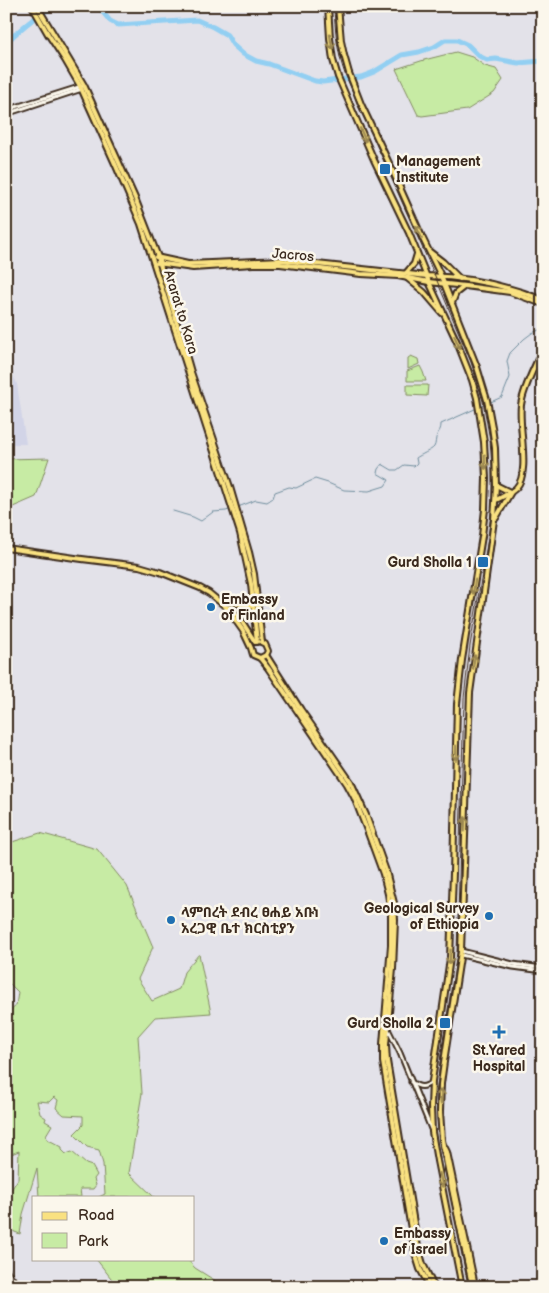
<svg xmlns="http://www.w3.org/2000/svg" width="549" height="1293" viewBox="0 0 549 1293" font-family="'Balsamiq Sans','Noto Sans Ethiopic',sans-serif">
  <rect width="100%" height="100%" fill="#e3e2e9"/>
  <filter id="ink" filterUnits="userSpaceOnUse"><feTurbulence type="fractalNoise" baseFrequency=".02" numOctaves="2"/><feDisplacementMap in="SourceGraphic" scale="10" xChannelSelector="R" yChannelSelector="G"/><feConvolveMatrix kernelMatrix="1 2 1 2 8 2 1 2 1" color-interpolation-filters="sRGB"/></filter>
  <g filter="url(#ink)">
    <polygon fill="#d2d4e7" points="6,360 17,384 26,444 6,444"/>
    <g fill="#c7eba4" stroke="#818a61">
      <polygon points="456,52 472,57 485,66 496,69 503,80 494,93 467,110 422,116 418,115 396,69 424,60"/>
      <polygon points="411,356 418,359 419,364 408,369 408,358"/>
      <polygon points="420,366 423,372 426,381 407,381 407,371"/>
      <polygon points="407,385 428,385 427,396 407,395"/>
      <polygon points="49,458 36,497 6,510 6,459"/>
      <polygon points="40,833 97,849 127,886 153,947 138,979 152,1001 179,989 184,972 199,954 211,1013 155,1017 138,1036 142,1093 129,1173 154,1197 99,1197 105,1194 103,1164 99,1150 87,1147 74,1134 83,1125 83,1116 64,1115 56,1108 58,1100 54,1097 49,1102 37,1101 40,1114 46,1118 45,1121 52,1125 46,1135 47,1139 62,1147 62,1150 66,1154 72,1152 86,1164 92,1166 97,1175 94,1179 96,1185 93,1189 80,1189 81,1197 39,1197 37,1168 23,1214 20,1234 7,1229 6,1227 6,1198 18,1179 19,1151 6,1156 6,1009 10,1011 16,1006 18,992 6,980 6,844"/>
      <polygon points="96,1259 187,1259 195,1268 222,1285 233,1284 235,1287 118,1287"/>
    </g>
    <g fill="none" stroke-linecap="round" stroke-linejoin="round">
      <g stroke="#6f8d9d" stroke-width="1">
        <path d="M238,507L256,500L267,502L273,498L275,492L289,487L296,488L315,479L328,483L344,490L369,491L385,486L389,480L377,473L378,469L382,464L392,470H397L404,465L414,466L417,463L416,458C420,455 432,450 434,447C436,444 435,439 437,435C439,431 441,430 441,424L502,397L510,377L507,361L510,353L524,339L532,333L539,330L543,326"/>
        <polyline points="173,511 193,517 201,521 213,512 226,511 232,509"/>
      </g>
      <g stroke="#92cff2" stroke-width="5">
        <polyline points="95,6 101,10 110,21 118,25 197,20 213,27 227,35 233,45 243,54 256,61 269,64 315,81 323,82 361,77 374,72 402,55 419,52 434,47 445,40 457,40 468,45 479,56 487,60 496,59 518,63 543,61"/>
        <path d="M6,43C21,28 36,15 55,6"/>
      </g>
      <defs>
        <g id="secondary">
          <polyline points="6,110 82,86"/>
          <polyline points="6,114 82,89"/>
          <polyline points="461,951 513,964 543,968"/>
          <polyline points="461,955 513,967 543,971"/>
          <polyline points="388,1029 400,1053 431,1129"/>
          <path d="M411,1082C420,1088 424,1088 432,1082"/>
          <polyline points="6,1269 15,1282 20,1287"/>
          <polyline points="6,1282 11,1287"/>
        </g>
        <g id="primary">
          <polyline points="32,6 48,34 65,60 80,86 116,166 141,224 240,533 251,584 257,642"/>
          <polyline points="37,6 84,85 135,198 158,257 191,372 230,487 249,552 254,574 262,642"/>
          <polyline points="328,6 330,38 333,60 338,77 374,160 409,233 429,282 457,342 472,380 477,398 484,442 486,478 485,509 482,536 462,660 457,704 453,873 450,958 432,1081 431,1107 432,1132 437,1161 462,1287"/>
          <polyline points="338,6 341,41 344,55 349,73 361,104 389,163 422,237 441,276 477,367 487,400 492,427 495,448 496,485 494,520 470,693 461,951 444,1062 441,1084 440,1111 442,1140 472,1287"/>
          <polyline points="430,252 443,262 460,279"/>
          <path d="M156,257L188,264L280,260L427,276C466,277 506,285 543,300"/>
          <polyline points="157,263 193,268 253,264 280,264 361,274 398,276 429,282 465,286 510,292 543,304"/>
          <polyline points="406,273 414,264 417,254"/>
          <polyline points="407,278 424,292 442,313"/>
          <polyline points="452,303 456,293 465,286"/>
          <polyline points="496,485 510,492"/>
          <path d="M496,500C502,497 511,493 516,488C531,473 518,427 521,405C524,385 536,366 543,347"/>
          <polyline points="496,518 511,492"/>
          <polyline points="6,548 82,559 139,566 160,572 200,588 209,593 226,607 231,608 241,620 255,642"/>
          <polyline points="221,601 253,606"/>
          <polyline points="226,607 243,631 251,648 253,655 260,658 268,668 347,784 354,797 368,833 383,874 388,894 391,913 391,945 383,1044 383,1062 415,1253 420,1269 430,1287"/>
          <polyline points="266,655 301,710 351,782 366,815 386,871 394,903 395,920 393,969 386,1045 387,1061 418,1247 423,1264 434,1287"/>
          <polyline points="260,658 266,655 268,651 265,644 261,642"/>
          <polyline points="444,1146 447,1152 472,1271 474,1281 473,1285"/>
        </g>
      </defs>
      <use href="#secondary" stroke="#3b2a1e" stroke-width="7"/>
      <use href="#primary" stroke="#3b2a1e" stroke-width="8"/>
      <use href="#secondary" stroke="#fbf7ec" stroke-width="3"/>
      <use href="#primary" stroke="#f9e181" stroke-width="4"/>
      <path stroke="#3b2a1e" stroke-width="1" d="M334,6C335,30 337,52 345,74L435,276L471,362L483,401L490,440L492,467V504L488,538L470,646L464,698L457,953L441,1054L436,1095L437,1117L440,1148L470,1287"/>
    </g>
    <defs><path id="oneway-shaft" d="M-6 0H5M1.5-3L5.5 0L1.5 3" fill="none" stroke-width="1.6" stroke-linecap="round" stroke-linejoin="round" transform="scale(1.25)"/></defs>
    <g stroke="#9a8650">
      <use href="#oneway-shaft" transform="translate(331 42) rotate(81)"/>
      <use href="#oneway-shaft" transform="translate(363 135) rotate(67)"/>
      <use href="#oneway-shaft" transform="translate(419 232) rotate(-115)"/>
      <use href="#oneway-shaft" transform="translate(457 342) rotate(67)"/>
      <use href="#oneway-shaft" transform="translate(485 462) rotate(87)"/>
      <use href="#oneway-shaft" transform="translate(474 587) rotate(99)"/>
      <use href="#oneway-shaft" transform="translate(474 662) rotate(-82)"/>
      <use href="#oneway-shaft" transform="translate(456 753) rotate(91)"/>
      <use href="#oneway-shaft" transform="translate(465 824) rotate(-88)"/>
      <use href="#oneway-shaft" transform="translate(450 957) rotate(94)"/>
      <use href="#oneway-shaft" transform="translate(441 1096) rotate(-88)"/>
      <use href="#oneway-shaft" transform="translate(441 1180) rotate(78)"/>
    </g>
  </g>
  <g fill="#1f6fb2" stroke="#fbf7ec" stroke-width="2">
    <rect x="379" y="163" width="12" height="12" rx="2.5"/>
    <rect x="477" y="556" width="12" height="12" rx="2.5"/>
    <circle cx="211" cy="607" r="5"/>
    <circle cx="489" cy="916" r="5"/>
    <circle cx="171" cy="920" r="5"/>
    <rect x="439" y="1017" width="12" height="12" rx="2.5"/>
    <path d="M496.5 1024.5h5v5h5v5h-5v5h-5v-5h-5v-5h5z"/>
    <circle cx="384" cy="1241" r="5"/>
  </g>
  <g text-anchor="middle" dominant-baseline="central" stroke-width="5" stroke-linejoin="round" paint-order="stroke">
    <g font-size="14" font-weight="bold" fill="#3b2a1e" stroke="#fbf7ec" text-anchor="start">
      <text x="396" y="161">Management<tspan x="396" dy="16">Institute</tspan></text>
      <text x="472" y="562" text-anchor="end">Gurd Sholla 1</text>
      <text x="221" y="599">Embassy<tspan x="221" dy="16">of Finland</tspan></text>
      <text x="479" y="908" text-anchor="end">Geological Survey<tspan x="479" dy="16">of Ethiopia</tspan></text>
      <text x="181" y="912">ላምበረት ደብረ ፀሐይ አቡነ<tspan x="181" dy="16">አረጋዊ ቤተ ክርስቲያን</tspan></text>
      <text x="434" y="1023" text-anchor="end">Gurd Sholla 2</text>
      <text x="499" y="1050" text-anchor="middle">St.Yared<tspan x="499" dy="16">Hospital</tspan></text>
      <text x="394" y="1233">Embassy<tspan x="394" dy="16">of Israel</tspan></text>
    </g>
    <g font-size="14" fill="#3b2a1e" stroke="#fbf7ec">
      <text transform="translate(293 255) rotate(5)">Jacros</text>
      <text transform="translate(181 312) rotate(73)">Ararat to Kara</text>
    </g>
  </g>
  <rect width="549" height="1293" fill="none" stroke="#fbf7ec" stroke-width="25"/>
  <rect x="12" y="12" width="524" height="1268" fill="none" stroke="#3b2a1e" stroke-width="2" filter="url(#ink)"/>
  <rect x="32" y="1196" width="162" height="65" fill="#fbf7ec" stroke="#aea59a"/>
  <rect x="42" y="1212" width="25" height="8" fill="#f9e181" stroke="#aea59a"/>
  <text x="78" y="1220" font-size="15" fill="#3b2a1e">Road</text>
  <rect x="42" y="1233" width="25" height="15" fill="#c7eba4" stroke="#aea59a"/>
  <text x="78" y="1246" font-size="15" fill="#3b2a1e">Park</text>
</svg>
